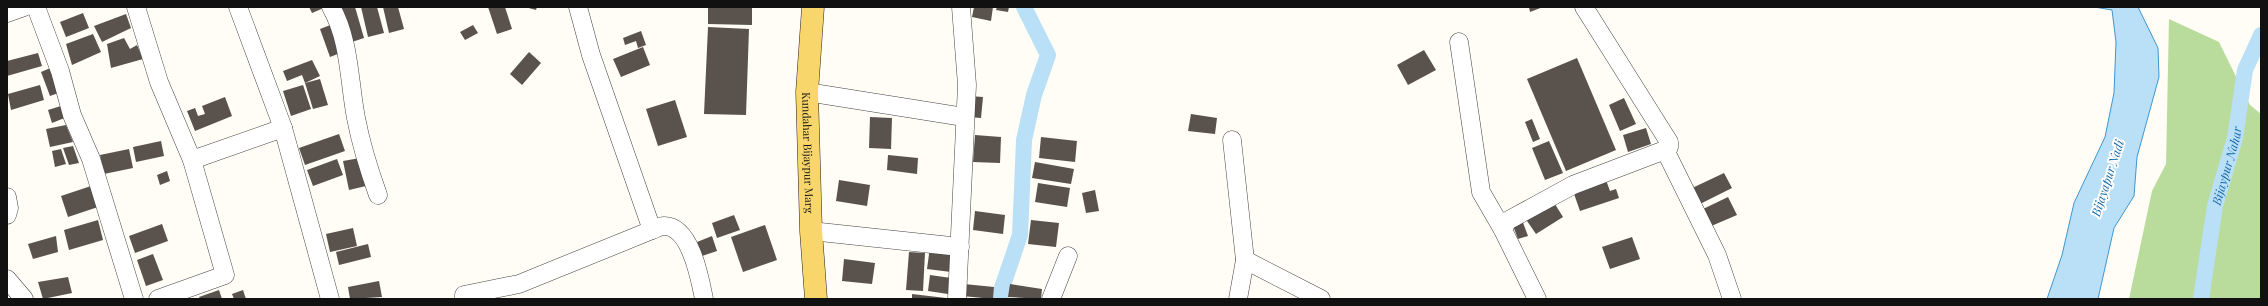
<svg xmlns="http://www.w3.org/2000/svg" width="2268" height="306" viewBox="0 0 2268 306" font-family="'Playfair Display',serif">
  <rect width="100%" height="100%" fill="#fffdf5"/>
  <polygon fill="#b9dc9c" points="2169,19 2219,42 2250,105 2261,114 2261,299 2129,299 2152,191 2166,164"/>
  <polygon fill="#b9e0f7" stroke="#3f96cf" points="2094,7 2138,7 2158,48 2159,77 2137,157 2134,196 2114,228 2098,299 2047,299 2062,255 2074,203 2105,137 2114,93 2116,42 2112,10"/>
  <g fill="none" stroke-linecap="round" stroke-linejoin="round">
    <g stroke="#b9e0f7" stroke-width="16">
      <polyline points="1001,299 1002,288 1020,235 1024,140 1034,95 1048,55 1024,7"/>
      <path id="s1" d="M2201,299L2215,206L2235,138L2245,70L2261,35"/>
    </g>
  </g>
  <g fill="#5a524d">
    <polygon points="309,7 326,7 312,13"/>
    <polygon points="339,7 355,7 364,38 349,43"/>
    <polygon points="361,7 377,7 384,33 368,37"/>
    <polygon points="383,7 398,7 404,29 389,33"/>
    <polygon points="488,7 505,7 512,29 497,34"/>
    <polygon points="525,7 537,7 536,10"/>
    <polygon points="708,7 752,7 752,25 708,24"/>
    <polygon points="974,7 993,7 991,21 972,17"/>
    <polygon points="997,7 1009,7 1008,12 996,10"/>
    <polygon points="1529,7 1543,7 1530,12"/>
    <polygon points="83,13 89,28 66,37 60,22"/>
    <polygon points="126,14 131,28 102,42 94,26"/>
    <polygon points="333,24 343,52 330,57 320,29"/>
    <polygon points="473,25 478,33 465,40 460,32"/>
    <polygon points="708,27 749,29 746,115 704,114"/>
    <polygon points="641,31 646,45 638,48 636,41 625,45 623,38"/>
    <polygon points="93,34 101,52 72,65 66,44"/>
    <polygon points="124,38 130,49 137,45 143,59 111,68 107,44"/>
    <polygon points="643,47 650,65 621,77 613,59"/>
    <polygon points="1424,50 1436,70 1408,85 1397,65"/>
    <polygon points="529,52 541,63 522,85 510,74"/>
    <polygon points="38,53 42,66 7,76 7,61"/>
    <polygon points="1577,58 1616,150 1566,171 1527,79"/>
    <polygon points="312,60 320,76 305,83 302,75 287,81 283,71"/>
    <polygon points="55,66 64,91 50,96 41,72"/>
    <polygon points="320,79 328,105 313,109 305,83"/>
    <polygon points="40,85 44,100 11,110 8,94"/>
    <polygon points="303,85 311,109 291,116 283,91"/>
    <polygon points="970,96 983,97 981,118 968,117"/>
    <polygon points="225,97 232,116 195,131 187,111 195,108 198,116 205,114 202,106"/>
    <polygon points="1624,98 1636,124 1620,131 1609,105"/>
    <polygon points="675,100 687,137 658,146 646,109"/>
    <polygon points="64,105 67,117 52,123 48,110"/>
    <polygon points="1191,114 1217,118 1215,134 1188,131"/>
    <polygon points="870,117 892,118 891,149 869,148"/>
    <polygon points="1532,119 1540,139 1533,142 1525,122"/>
    <polygon points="66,125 73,142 50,147 46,129"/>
    <polygon points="1646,128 1651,144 1628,152 1623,135"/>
    <polygon points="339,134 345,151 305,165 299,148"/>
    <polygon points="975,135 1001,137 1000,163 973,162"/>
    <polygon points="1041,137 1077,141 1075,162 1039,158"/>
    <polygon points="161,141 164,156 136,162 133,147"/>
    <polygon points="1549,141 1563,173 1545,180 1532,148"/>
    <polygon points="73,146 79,163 69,165 63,148"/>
    <polygon points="61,149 66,164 55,167 52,151"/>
    <polygon points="129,149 133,168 104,174 100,155"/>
    <polygon points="888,155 918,158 917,174 887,170"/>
    <polygon points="360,158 366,186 349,190 343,161"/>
    <polygon points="337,159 343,175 313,186 307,170"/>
    <polygon points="1035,162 1074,169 1071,184 1032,178"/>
    <polygon points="167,171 170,181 160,185 157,175"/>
    <polygon points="1724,173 1732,188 1696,206 1688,190"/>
    <polygon points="839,180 870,185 867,206 836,201"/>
    <polygon points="1606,180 1610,191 1616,189 1619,198 1580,211 1573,191"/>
    <polygon points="1038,183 1070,188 1067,207 1035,202"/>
    <polygon points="91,186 98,207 68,217 61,196"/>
    <polygon points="1095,190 1099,211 1086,213 1082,193"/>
    <polygon points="1728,197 1737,215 1709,227 1701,210"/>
    <polygon points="1553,201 1563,217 1536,234 1525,218"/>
    <polygon points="975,211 1005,215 1003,234 973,230"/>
    <polygon points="734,215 740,230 717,238 712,223"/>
    <polygon points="98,220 103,240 69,250 64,230"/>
    <polygon points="1031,220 1059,223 1056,247 1028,244"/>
    <polygon points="1522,220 1528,236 1518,239 1512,223"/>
    <polygon points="162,224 168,241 135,253 129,236"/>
    <polygon points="765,225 777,260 743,272 731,237"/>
    <polygon points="353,228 357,246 330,252 326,234"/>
    <polygon points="56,236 58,252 33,259 28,244"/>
    <polygon points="712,236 717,251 702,256 697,242"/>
    <polygon points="1632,237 1640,259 1610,269 1602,247"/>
    <polygon points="368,244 371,257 339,265 336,252"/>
    <polygon points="930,247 954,251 951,272 927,269"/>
    <polygon points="909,252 925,253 923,291 906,290"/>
    <polygon points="153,254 163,280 146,286 137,260"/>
    <polygon points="844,259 875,263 872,284 842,281"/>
    <polygon points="930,275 951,278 948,294 928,291"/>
    <polygon points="68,277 72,293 43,299 38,282"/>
    <polygon points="379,281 382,297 350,299 348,287"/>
    <polygon points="964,284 994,287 993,299 962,296"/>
    <polygon points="1010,284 1042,289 1041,299 1008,297"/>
    <polygon points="219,290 222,299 200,299 199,297"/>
    <polygon points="243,290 246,299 234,299 232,294"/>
    <polygon points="912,294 946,298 946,299 912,299"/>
  </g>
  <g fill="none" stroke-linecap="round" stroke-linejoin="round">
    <defs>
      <g id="minor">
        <polyline points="36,7 60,71 72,115 91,159 134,299"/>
        <polyline points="136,7 159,82 192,160 225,275 158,299"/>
        <polyline points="238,7 283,128 330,299"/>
        <path d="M331,7C350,40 349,82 356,118C361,144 369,170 378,195"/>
        <polyline points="7,13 24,7"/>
        <polyline points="1459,42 1481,192 1503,230 1537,299"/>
        <polyline points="807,92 964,117"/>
        <polyline points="1232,140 1245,260 1238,299"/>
        <polyline points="1665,150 1717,255 1732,299"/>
        <polyline points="192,160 283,128"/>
        <polyline points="7,197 9,208 7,215"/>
        <path d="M652,230C655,229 660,226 664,226C691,226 700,279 704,299"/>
        <polyline points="1503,230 1507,221 1573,185 1665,150 1669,147 1669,142 1584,7"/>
        <polyline points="811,231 960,247"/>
        <polyline points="1245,260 1321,299"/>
        <polyline points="7,279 24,299"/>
        <polyline points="464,299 464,295 519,284 652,230 591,55 578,7"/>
        <polyline points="957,299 967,85 961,7"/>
        <polyline points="1051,299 1068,256"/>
      </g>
      <g id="major">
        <path id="s2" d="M813,7L807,92L811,231L816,299"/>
      </g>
    </defs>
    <use href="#minor" stroke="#444" stroke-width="19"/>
    <use href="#major" stroke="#222" stroke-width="23"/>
    <use href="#minor" stroke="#fff" stroke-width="18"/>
    <use href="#major" stroke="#f9d66b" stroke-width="22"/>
  </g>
  <g text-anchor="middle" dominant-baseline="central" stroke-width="4" stroke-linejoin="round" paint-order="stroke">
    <g font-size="11" fill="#111" stroke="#fff">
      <text stroke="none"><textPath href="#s2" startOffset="146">Kundahar Bijaypur Marg</textPath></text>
    </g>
    <g font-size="12" font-style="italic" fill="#1768a6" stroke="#fff">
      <text stroke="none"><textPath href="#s1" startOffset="136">Bijaypur Nahar</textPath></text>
      <text transform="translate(2107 178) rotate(-72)">Bijayapur Nadi</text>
    </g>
  </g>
  <rect width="2268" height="306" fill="none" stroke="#111111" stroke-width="16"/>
</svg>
